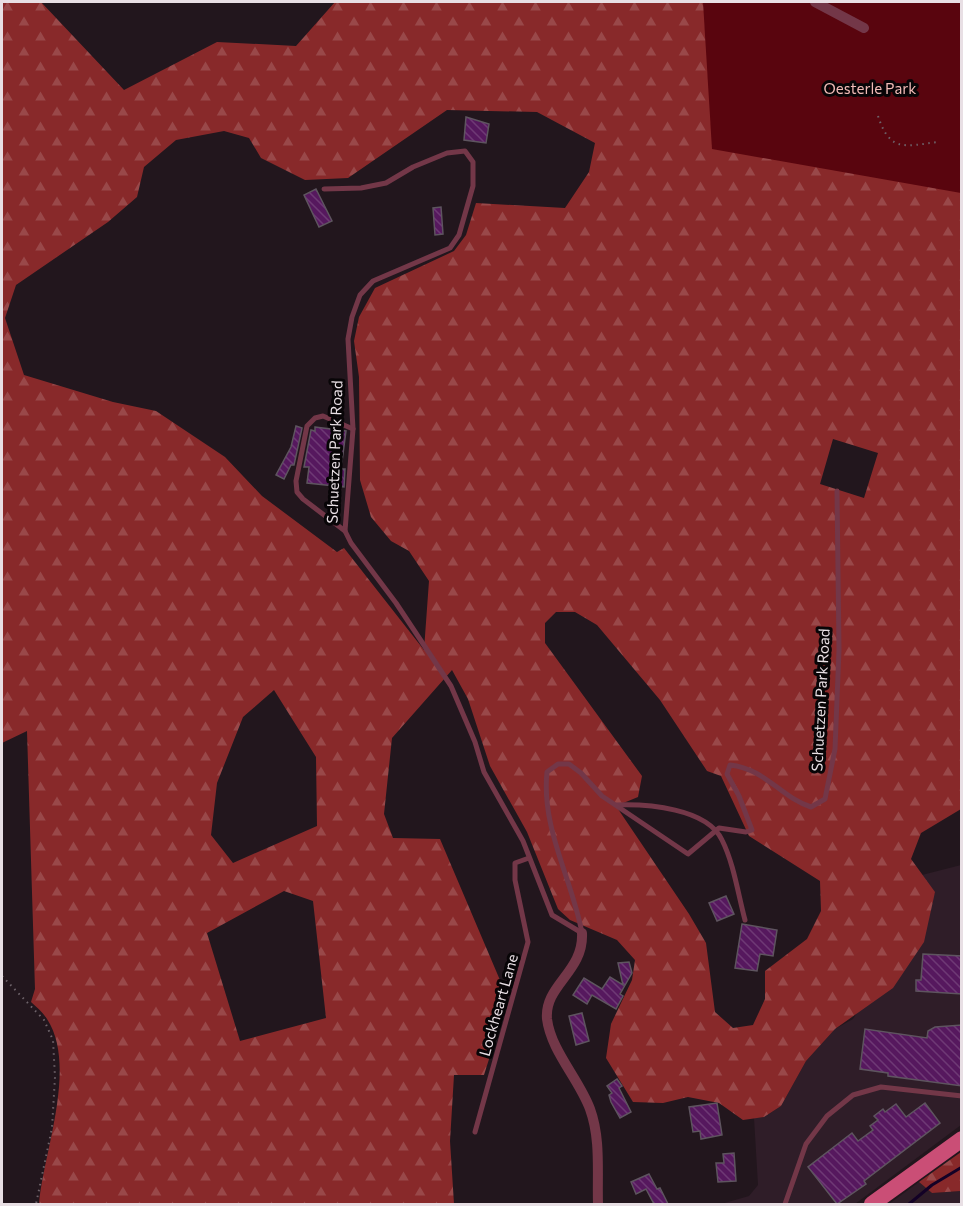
<svg xmlns="http://www.w3.org/2000/svg" width="963" height="1206" viewBox="0 0 963 1206" font-family="Commissioner,sans-serif">
  <defs>
    <pattern id="forest-firs" width="22" height="20" patternUnits="userSpaceOnUse" patternTransform="scale(1.5)"><rect width="22" height="20" fill="#88292a"/><path d="M5 1l3.5 6h-7zM16 11l3.5 6h-7z" fill="#994849"/></pattern>
    <pattern id="building-back-hatch" width="6" height="6" patternUnits="userSpaceOnUse" patternTransform="scale(1.5)"><rect width="6" height="6" fill="#56185e"/><path d="M-1 5l2 2M0 0l6 6M5-1l2 2" fill="none" stroke="#6e3975"/></pattern>
  </defs>
  <rect width="100%" height="100%" fill="#22161d"/>
  <g fill="#2f1d28">
    <polygon points="961,865 961,1125 855,1204 721,1204 749,1196 758,1185 754,1118 764,1117 781,1106 806,1061 835,1029 853,1019 935,893 922,875"/>
    <polygon points="919,1182 932,1193 961,1191 961,1204 889,1204"/>
  </g>
  <g fill="url(#forest-firs)" fill-rule="evenodd">
    <path d="M2,2H41L124,90L217,42L296,46L335,2H961V809L921,833L911,859L935,892L924,942L893,988L835,1029L806,1061L781,1106L764,1117L743,1120L719,1103L688,1097L663,1103L633,1102L606,1058L611,1024L632,980L635,960L617,940L570,920L558,909L527,832L490,766L468,699L452,670L392,738L384,814L393,838L440,839L508,999L484,1075H454L450,1141L454,1204H39C43,1154 78,1066 47,1019C43,1012 36,1007 31,1002L35,989L27,731L2,743ZM447,110L537,112L595,143L589,172L565,208L476,203L466,235L454,251L375,288L359,317L354,341L359,377L360,480L371,517L391,541L409,551L429,581L424,650L344,548L337,552L262,496L225,457L156,411L113,402L24,375L5,318L16,285L108,222L137,197L144,167L176,140L224,131L249,138L261,158L305,180L348,178ZM833,439L878,453L864,498L820,484ZM556,612H575L597,625L660,700L707,771L721,776L749,836L820,881L821,911L807,939L765,971V999L753,1025L733,1028L715,1012L706,943L689,914L616,806L638,797L642,776L545,643V623ZM274,690L316,757L317,826L233,863L211,835L217,783L243,717ZM284,891L313,901L326,1018L240,1041L207,933Z"/>
    <polygon points="961,1152 961,1191 932,1193 919,1182"/>
  </g>
  <polygon fill="#59050e" points="703,2 961,2 961,193 712,149"/>
  <g fill="none" stroke-linecap="round" stroke-linejoin="round">
    <polyline stroke="#130126" stroke-width="3" points="909,1204 932,1185 962,1167"/>
  </g>
  <g fill="url(#building-back-hatch)" stroke="#5e545f" stroke-width="1.5">
    <polygon points="466,117 489,124 486,143 464,140"/>
    <polygon points="316,189 332,221 319,227 304,195"/>
    <polygon points="441,207 443,234 435,235 433,208"/>
    <polygon points="296,426 302,428 294,465 291,465 284,479 276,475 291,447"/>
    <polygon points="315,427 346,431 341,469 345,469 344,487 307,483 309,467 304,467 311,430 315,431"/>
    <polygon points="726,896 734,914 717,921 709,903"/>
    <polygon points="742,924 777,930 773,956 760,954 757,971 735,968"/>
    <polygon points="923,954 962,956 962,994 916,991 916,980 921,980"/>
    <polygon points="629,962 632,973 620,994 623,996 616,1009 592,995 587,1004 573,995 584,978 602,989 610,977 623,985 618,963"/>
    <polygon points="582,1013 589,1041 576,1045 569,1016"/>
    <polygon points="962,1025 962,1086 888,1076 888,1073 860,1069 865,1029 927,1038 928,1031 935,1027"/>
    <polygon points="617,1079 622,1086 619,1088 631,1112 620,1118 611,1102 609,1095 612,1093 607,1086"/>
    <polygon points="717,1103 722,1135 701,1139 700,1131 693,1132 689,1107"/>
    <polygon points="925,1103 940,1123 864,1181 866,1184 837,1204 808,1167 852,1133 858,1141 873,1130 870,1126 878,1120 874,1116 883,1109 885,1112 896,1104 906,1117"/>
    <polygon points="734,1153 736,1181 718,1182 716,1163 724,1163 723,1154"/>
    <polygon points="649,1174 657,1189 660,1188 668,1204 654,1204 646,1189 636,1194 631,1182"/>
  </g>
  <g fill="none" stroke-linecap="round" stroke-linejoin="round">
    <g stroke="#6e636a" stroke-width="2" stroke-dasharray="1.5 4.5" stroke-linecap="butt">
      <path d="M878,116C890,153 905,146 938,142"/>
      <polyline points="2,976 44,1020 53,1040 55,1077 52,1128 36,1204"/>
    </g>
    <g stroke="#733748" stroke-width="5">
      <polyline points="324,189 361,188 386,183 413,167 447,153 465,151 473,162 473,186 459,235 450,248 373,281 360,295 352,317 348,339 353,429 345,531 351,543 396,603 451,686 475,742 484,772 523,841 552,915 582,933"/>
      <polyline points="345,531 303,499 297,492 296,481 307,426 315,418 323,416 353,429"/>
      <path d="M617,805C647,804 707,808 722,840C734,864 738,894 745,920"/>
      <path d="M582,933C572,879 541,828 547,772L558,764H569L581,773L602,796L688,854L719,828L746,832L752,830L739,796L727,774L730,765C766,769 780,797 811,807L825,799L835,749L839,650L837,491"/>
      <polyline points="475,1132 528,942 515,880 515,863 529,858"/>
      <polyline points="785,1204 806,1144 827,1116 853,1095 881,1087 962,1096"/>
    </g>
    <g stroke="#733748" stroke-width="10">
      <polyline points="815,2 864,28"/>
      <path d="M582,933C584,972 544,985 547,1019C551,1051 579,1079 590,1109C601,1139 597,1173 598,1204"/>
    </g>
    <polyline stroke="#ca4e76" stroke-width="16" points="872,1204 962,1139"/>
  </g>
  <g text-anchor="middle" dominant-baseline="central" stroke-width="6" stroke-linejoin="round" paint-order="stroke">
    <g font-size="15" fill="#f1bab6" stroke="#080507">
      <text x="870" y="88">Oesterle Park</text>
    </g>
    <g font-size="15" fill="#e8dfe4" stroke="#080507">
      <text transform="translate(334 452) rotate(-88)">Schuetzen Park Road</text>
      <text transform="translate(820 700) rotate(-87)">Schuetzen Park Road</text>
      <text transform="translate(498 1005) rotate(-74)">Lockheart Lane</text>
    </g>
  </g>
  <rect width="963" height="1206" fill="none" stroke="#e8dfe4" stroke-width="6"/>
</svg>
